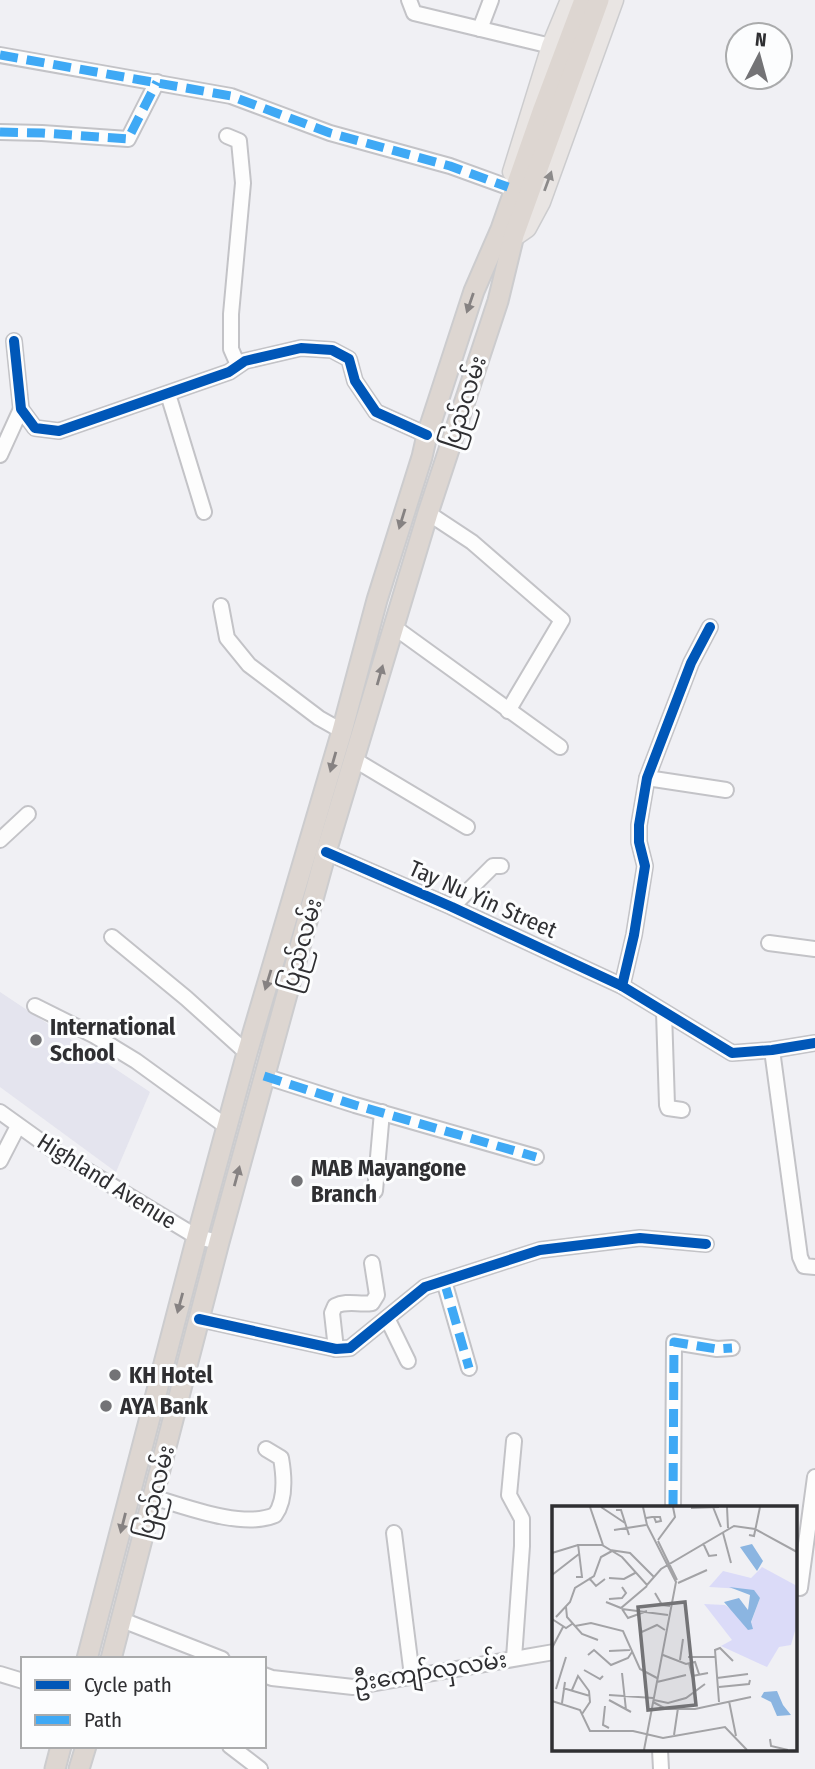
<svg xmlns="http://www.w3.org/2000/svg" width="815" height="1769" viewBox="0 0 815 1769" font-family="'Fira Sans Condensed','Noto Sans Myanmar',sans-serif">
  <rect width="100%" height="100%" fill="#f0f0f4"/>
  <polygon fill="#e4e4ee" points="0,992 150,1092 116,1172 0,1087"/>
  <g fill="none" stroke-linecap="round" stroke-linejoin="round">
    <defs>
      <g id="minor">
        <polyline points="409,0 414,13 551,46"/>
        <polyline points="480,29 491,0"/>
        <polyline points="0,55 231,96 330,133 450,166 508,187"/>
        <polyline points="0,132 42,133 128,139 157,82"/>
        <polyline points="227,136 239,141 243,183 231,314 231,349 238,365"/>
        <polyline points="14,341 21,409 35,428 59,431 229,372 245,361 301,348 332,350 349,359 355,381 376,412 427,435"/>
        <polyline points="168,394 204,512"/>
        <polyline points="0,455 21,409"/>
        <polyline points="428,513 472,542 562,620 508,711"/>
        <polyline points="221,606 227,638 249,665 319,718 342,731"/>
        <polyline points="394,627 560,747"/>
        <polyline points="355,760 467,827"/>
        <polyline points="647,778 726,790"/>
        <polyline points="0,840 28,814"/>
        <polyline points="326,852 452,907 622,986 732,1053 772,1050 815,1043"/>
        <polyline points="452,907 493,866 501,866"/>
        <polyline points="112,937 186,998 247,1053"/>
        <polyline points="769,943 815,949"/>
        <polyline points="622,986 634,935 645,866 639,842 639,825 647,778 691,663 710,627"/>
        <polyline points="35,1006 95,1036 136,1061 227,1127"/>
        <polyline points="664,1012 667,1105 668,1108 682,1110"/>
        <polyline points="772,1050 800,1257 804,1266 815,1267"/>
        <polyline points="264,1076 355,1105 536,1157"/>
        <polyline points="0,1112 53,1150 197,1237 219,1242"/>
        <polyline points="0,1161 18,1126"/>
        <polyline points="375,1191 382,1112"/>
        <polyline points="444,1281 469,1368"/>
        <polyline points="387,1318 408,1361"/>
        <polyline points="199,1319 336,1349 350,1348 425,1287 540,1250 640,1238 706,1244"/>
        <path d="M336,1349L332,1313L335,1306C347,1300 359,1305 372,1303L377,1295L372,1263"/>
        <path d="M153,1497C186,1507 244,1529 275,1515C286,1500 284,1475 281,1458L266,1449"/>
        <polyline points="673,1508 674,1342 717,1349 732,1348"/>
        <polyline points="394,1533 412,1676"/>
        <polyline points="800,1588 815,1477"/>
        <polyline points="122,1620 222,1659"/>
        <polyline points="514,1658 522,1546 522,1519 509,1495 514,1441"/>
        <polyline points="0,1674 23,1681"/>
        <polyline points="264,1675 272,1678 353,1687 554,1652"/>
        <polyline points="230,1746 260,1769"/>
        <polyline points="660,1750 661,1769"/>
      </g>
      <g id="major">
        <polyline points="512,172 551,46 570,0"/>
        <polyline points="514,237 527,228 541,202 614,0"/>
      </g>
      <g id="highway">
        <polyline points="87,1659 197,1237 247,1053 342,731 377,600 422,457 427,435 474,291 501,229 543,109 584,0"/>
        <polyline points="111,1659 219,1242 326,852 428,513 498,301 514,235 599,0"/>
        <polyline points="55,1769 61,1746"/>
        <polyline points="79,1769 86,1746"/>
      </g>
    </defs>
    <use href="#minor" stroke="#c3c3c7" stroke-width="18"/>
    <use href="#major" stroke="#ccccce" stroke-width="21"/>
    <use href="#highway" stroke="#ccccce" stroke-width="23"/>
    <use href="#minor" stroke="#fdfdfd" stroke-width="14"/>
    <use href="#major" stroke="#e9e5e3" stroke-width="18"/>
    <use href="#highway" stroke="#ddd6d1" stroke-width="19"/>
    <g stroke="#3fa9f5" stroke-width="9" stroke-dasharray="18 9" stroke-linecap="butt">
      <polyline points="0,55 231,96 330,133 450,166 508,187"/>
      <polyline points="0,132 42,133 128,139 157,82"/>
      <polyline points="264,1076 355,1105 536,1157"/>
      <polyline points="444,1281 469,1368"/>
      <polyline points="673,1508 674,1342 717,1349 732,1348"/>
    </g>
    <defs>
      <g id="cycleway">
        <polyline points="14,341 21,409 35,428 59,431 229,372 245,361 301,348 332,350 349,359 355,381 376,412 427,435"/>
        <polyline points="326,852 452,907 622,986 732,1053 772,1050 815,1043"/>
        <polyline points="622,986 634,935 645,866 639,842 639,825 647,778 691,663 710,627"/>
        <polyline points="199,1319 336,1349 350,1348 425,1287 540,1250 640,1238 706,1244"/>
      </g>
    </defs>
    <use href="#cycleway" stroke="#fcfdfe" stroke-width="15"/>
    <use href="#cycleway" stroke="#0057b8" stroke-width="10"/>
  </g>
  <defs><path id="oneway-solid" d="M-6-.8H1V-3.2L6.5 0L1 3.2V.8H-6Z" transform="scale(1.75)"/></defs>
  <use fill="#8c8a8a" href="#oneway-solid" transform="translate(548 181) rotate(-70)"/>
  <g fill="#868282">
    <use href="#oneway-solid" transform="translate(470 303) rotate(109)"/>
    <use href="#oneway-solid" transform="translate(402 519) rotate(107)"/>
    <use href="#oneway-solid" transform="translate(380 675) rotate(-74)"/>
    <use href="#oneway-solid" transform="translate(333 762) rotate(106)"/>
    <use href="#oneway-solid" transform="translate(268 980) rotate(107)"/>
    <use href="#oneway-solid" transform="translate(237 1176) rotate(-75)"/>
    <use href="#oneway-solid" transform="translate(180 1303) rotate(105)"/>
    <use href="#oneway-solid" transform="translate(123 1523) rotate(104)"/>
  </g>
  <g fill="#737376" stroke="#fcfdfe" stroke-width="2.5">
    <circle cx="36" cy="1040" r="7"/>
    <circle cx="297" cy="1181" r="7"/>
    <circle cx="115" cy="1375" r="7"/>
    <circle cx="106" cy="1406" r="7"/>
  </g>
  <g text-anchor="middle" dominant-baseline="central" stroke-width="6" stroke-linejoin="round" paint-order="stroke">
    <g font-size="23" fill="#2f2f32" stroke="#fcfdfe">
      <text transform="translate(464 402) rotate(-72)">ပြည်လမ်း</text>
      <text transform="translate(483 899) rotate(24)">Tay Nu Yin Street</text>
      <text transform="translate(301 945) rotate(-74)">ပြည်လမ်း</text>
      <text transform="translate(107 1181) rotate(32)">Highland Avenue</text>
      <text transform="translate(155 1492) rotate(-76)">ပြည်လမ်း</text>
      <text transform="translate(430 1671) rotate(-9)">ဦးကျော်လှလမ်း</text>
    </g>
    <g font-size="23" font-weight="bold" fill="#2f2f32" stroke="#fcfdfe" text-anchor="start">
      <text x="50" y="1027">International<tspan x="50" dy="26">School</tspan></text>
      <text x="311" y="1168">MAB Mayangone<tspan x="311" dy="26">Branch</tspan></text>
      <text x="129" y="1375">KH Hotel</text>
      <text x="120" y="1406">AYA Bank</text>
    </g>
  </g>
  <g transform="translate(552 1506)">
    <rect width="245" height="245" fill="#f0f0f4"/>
    <path d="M210,61L245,80V118L239,139L227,141L215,161L169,140L180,134L152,98L173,99L199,117L208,92L191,83L157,81L171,65L199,72Z" fill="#dbdbf8"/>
    <path d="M200,38L211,55L205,65L188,41ZM177,81L202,84L208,92L199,116L201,123L196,124L172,96L187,92L196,104L198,89ZM225,185L231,199L239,209L225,210L219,196L209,191L212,186Z" fill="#8bb5e1"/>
    <path fill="none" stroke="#a3a3a6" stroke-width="2" d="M38,1L51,39M49,1L73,17M91,1L95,19L124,76L92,244M161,1L169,21M175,1L176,22M139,2L167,1M64,4H69L77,29M94,12L100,11H108L109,15L104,16L102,11M62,24L94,19M171,27L179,57M197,29L202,30L208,1M106,34L123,11L121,1M106,35L125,74M151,37L157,50L165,49M58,44L78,47L102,71M0,47L26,39H50L70,51L95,79L109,63L182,20L203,23L245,46M0,69L27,48M24,71H30L26,38M37,72L44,80L53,73M57,72L72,73L83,67M126,77L155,64M103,87L110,99L118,100M57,93L70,92L74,87L70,81M54,96L69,102L95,80M14,101L15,111L30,128L46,134M70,103L116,109M70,103L76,112L95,105M4,111L18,96L23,82L42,70L49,51L60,45M0,113L14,122L20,118M23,120L39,117L71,125L88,163L105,172M88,121L90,126L105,119L113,124M0,142L11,121M57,145L78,144M36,149L42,144L59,159L76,152L80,146M111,149L134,158L143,156L147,168M136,151H163M128,154L131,133M137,157L140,170L156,167M32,164L48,173L51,170M70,167L74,204M165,172L196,168M105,176L134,169M167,181L197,178L198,174M11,182L38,190M4,183L14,151M20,184L26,170L37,185L38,196L30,208M57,189L101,192M57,194L79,206M102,194L116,197L134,192L153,178M0,195L28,204L38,225H81L111,232L173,221L195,244M177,195L184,230M101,196L114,203H143L199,191M167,196L163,144L168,142L181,155M10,197L13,176M53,200L51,219L57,222M122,229L126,202M218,233L219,240L236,244"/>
    <path fill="#737376" fill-opacity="0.15" stroke="#737376" stroke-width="3.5" d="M133,96L144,199L96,204L86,101Z"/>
    <rect width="245" height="245" fill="none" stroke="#2f2f32" stroke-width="3.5"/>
  </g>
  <rect x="21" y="1657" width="245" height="91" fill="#fcfdfe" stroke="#aaabac" stroke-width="2"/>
  <rect x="35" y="1680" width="35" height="10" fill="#0057b8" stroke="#aaabac" stroke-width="2"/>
  <text x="84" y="1692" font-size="21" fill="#2f2f32">Cycle path</text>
  <rect x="35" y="1715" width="35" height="10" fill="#3fa9f5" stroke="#aaabac" stroke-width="2"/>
  <text x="84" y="1727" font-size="21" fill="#2f2f32">Path</text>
  <g transform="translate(759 56) rotate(6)"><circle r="33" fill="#fcfdfe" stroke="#aaabac" stroke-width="2"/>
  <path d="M0-5L12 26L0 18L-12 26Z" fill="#737376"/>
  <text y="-10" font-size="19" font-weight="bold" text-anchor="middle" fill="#2f2f32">N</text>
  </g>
</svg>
